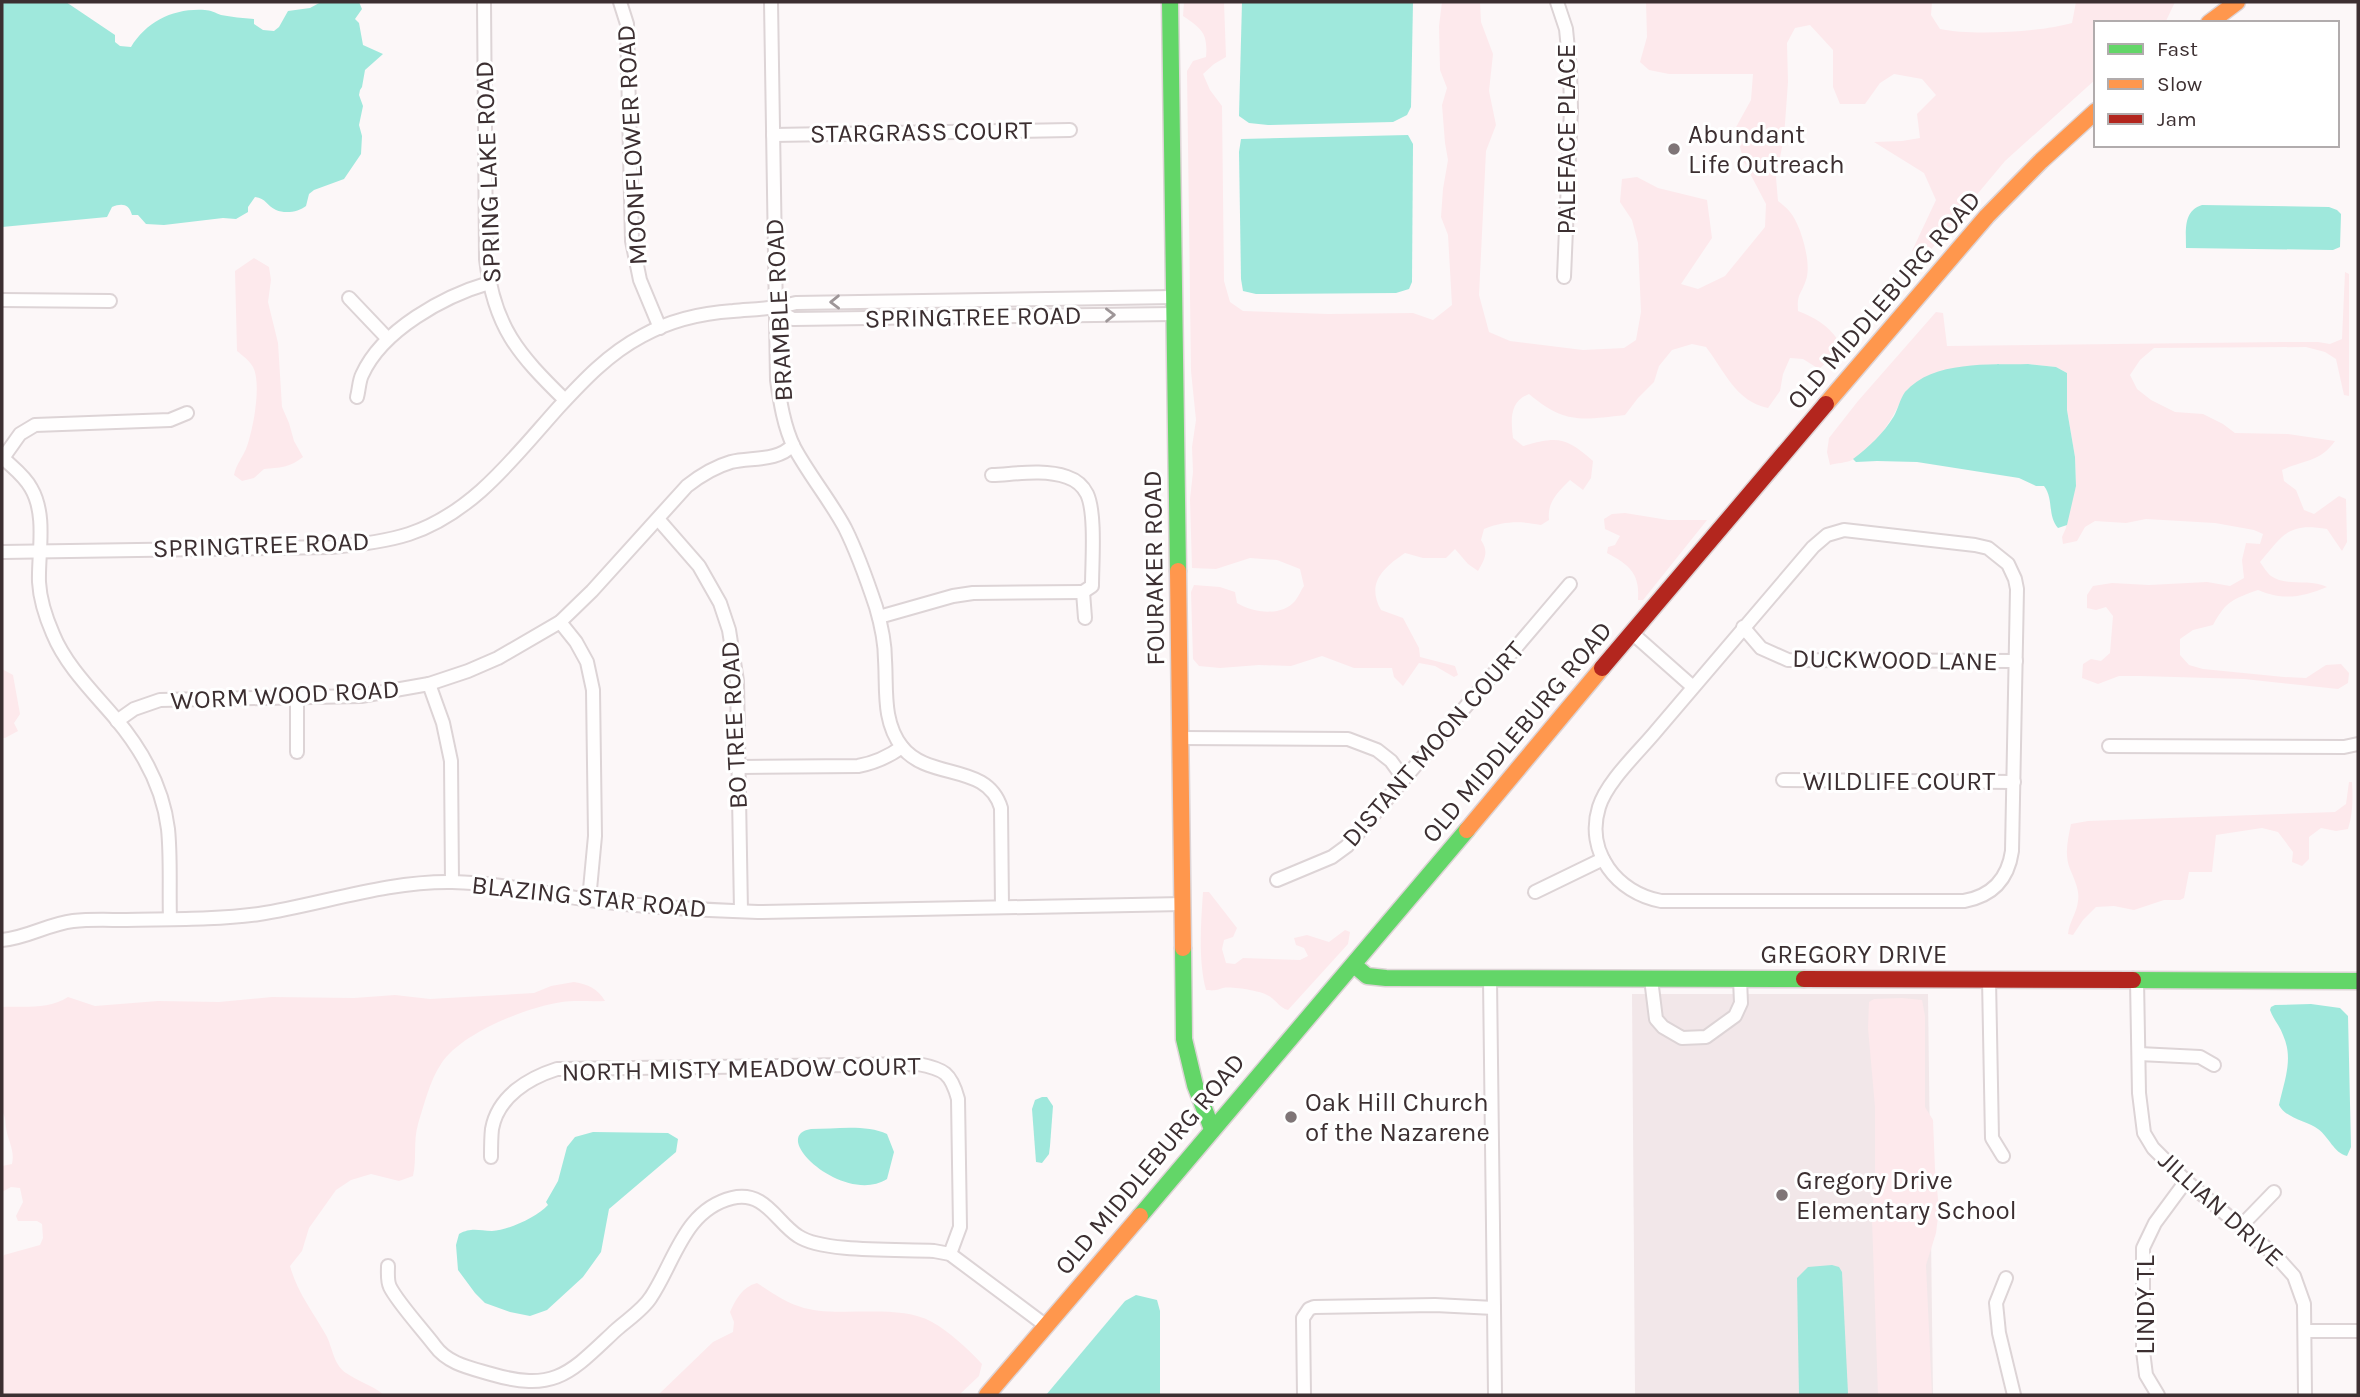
<svg xmlns="http://www.w3.org/2000/svg" width="2360" height="1397" viewBox="0 0 2360 1397" font-family="Karla,sans-serif">
  <rect width="100%" height="100%" fill="#fcf7f8"/>
  <polygon fill="#f2e7e9" points="1632,994 1928,994 1933,1395 1635,1395"/>
  <g fill="#fde9ec">
    <path d="M1184,2H1224L1226,57L1214,64L1203,74L1210,90L1222,106L1224,281L1230,302L1243,311L1328,314L1413,313L1433,320L1452,305L1448,235L1441,217L1443,189L1448,160L1445,143L1442,105L1447,88L1440,70L1439,26L1442,2H1480L1481,22L1493,54L1489,91L1496,125L1486,151L1479,295L1489,332L1510,341L1583,350L1624,348L1636,340L1641,312L1638,243L1632,220L1620,202L1622,179L1637,177L1658,188L1707,200L1712,238L1681,284L1698,289L1725,276L1765,227L1766,204L1744,162L1735,129L1751,100L1753,74H1669L1649,70L1640,62L1647,37L1646,2H1932L1931,15L1940,29C1972,36 2041,32 2072,23L2076,2H2175L2165,23H2096V79L2005,161L1928,253L1912,251L1936,200L1924,173L1874,142L1902,141L1920,138L1917,114L1936,95L1922,79L1894,74L1880,83L1865,104H1840L1833,87V50L1810,25L1795,28L1787,43L1788,82L1784,137L1776,178L1778,201C1782,204 1787,208 1790,212C1801,225 1812,264 1806,280C1801,295 1797,293 1798,311C1815,318 1827,324 1838,340L1835,355L1819,369L1803,359L1790,358L1783,374L1780,391L1768,408C1736,402 1724,370 1706,347L1692,344L1672,350L1659,366L1654,382L1638,398L1625,415C1580,420 1565,424 1529,394C1509,402 1511,420 1513,438L1523,446C1558,436 1566,437 1593,461L1591,478L1583,490L1570,480C1558,492 1547,502 1549,520L1541,525C1520,521 1505,521 1484,529L1481,540C1489,552 1485,559 1478,571L1468,564L1455,549L1446,558H1423L1405,553C1383,568 1366,583 1381,610L1403,618L1419,648L1420,657L1455,666L1458,675L1454,677L1435,666L1419,663L1403,686L1394,677L1392,668H1354L1322,656L1291,666L1259,665L1220,668L1199,666L1193,659L1191,592L1194,585L1220,587L1235,592L1237,603C1253,613 1281,617 1295,601C1299,596 1301,590 1304,586L1300,569L1277,560L1250,558L1216,569L1192,568L1190,499L1193,472L1192,447L1196,420L1191,371L1187,71L1193,61L1206,57C1208,33 1202,29 1183,16Z"/>
    <path d="M254,258L269,267L271,280L268,302L278,343L282,407L289,423L294,441L303,457C291,467 279,468 264,469L254,478L242,481L234,475C236,465 242,458 246,449C253,431 262,384 253,367C249,360 243,356 237,351L235,271Z"/>
    <path d="M2345,272L2349,274V396L2344,395L2336,359L2325,352L2306,347L2154,348L2140,360L2130,375L2137,389L2151,400L2175,412L2203,414L2223,424L2235,433L2288,434L2335,441C2320,462 2304,460 2282,470L2284,481L2296,490L2304,510L2314,514L2339,496L2346,499L2347,542L2342,551L2327,529C2288,522 2283,535 2260,562C2263,566 2267,573 2271,576C2287,587 2309,578 2327,587C2303,597 2283,601 2258,590C2233,599 2226,601 2213,625L2193,630L2180,639V655L2189,665L2203,669L2284,677L2306,678L2326,665L2341,664L2349,673L2348,683L2338,689L2244,679L2140,676H2119L2098,684L2082,678L2083,664L2091,659L2101,661L2110,653L2113,616L2106,607L2096,610L2087,608V595L2093,586L2112,583L2149,585L2207,582L2230,586L2244,578L2242,560L2246,543L2260,544L2263,534L2254,530L2215,523L2146,519L2126,523L2095,521L2085,527L2077,541L2063,544L2062,537L2066,528L2070,505L2076,486L2075,457L2067,410V373L2056,367L2028,364L1904,394C1893,418 1877,447 1852,460C1846,463 1837,463 1830,465L1827,452L1829,438L1858,401L1936,312L1943,313L1947,346L2282,342H2318L2330,344L2342,339Z"/>
    <path d="M1625,513L1668,520H1707L1643,600H1638C1640,574 1630,565 1607,553L1608,547L1615,545L1620,536L1605,529L1604,519L1612,514Z"/>
    <polygon points="2,669 13,675 20,714 14,723 18,731 5,738 2,738"/>
    <path d="M2349,782H2352C2353,798 2353,814 2348,829L2336,831L2321,828L2309,837V859L2302,866L2292,862L2293,852L2278,832L2262,828L2216,835L2212,872H2189L2184,898L2180,900H2164L2134,910L2114,906L2096,907L2083,920L2073,935L2068,934C2069,922 2077,913 2078,901C2080,890 2074,879 2070,869C2064,854 2068,839 2071,824L2088,821L2335,812L2346,804Z"/>
    <path d="M1203,892H1209L1237,928L1233,937L1224,940L1222,949L1226,963L1235,964L1243,958L1300,960L1308,956L1304,948L1296,945L1294,938L1307,935L1329,942L1345,930L1350,932L1348,944L1288,1010C1279,1007 1277,1001 1269,996C1262,991 1231,986 1223,988C1216,990 1215,991 1206,990C1198,960 1201,923 1203,892Z"/>
    <path d="M574,982C588,984 598,989 605,1001C591,1002 576,1000 562,1002C527,1007 461,1033 441,1064C430,1080 424,1105 418,1124C413,1142 417,1159 413,1176L399,1181L371,1174L351,1180L336,1190L309,1228L302,1251L290,1266C297,1292 313,1312 326,1335C333,1348 333,1364 346,1373C359,1382 372,1385 384,1395H2V1262L4,1255L40,1245L43,1238L42,1224L37,1221H18L16,1216L23,1202L20,1188L11,1187L2,1192V1166L12,1164C15,1150 8,1141 6,1128C5,1121 6,1118 2,1111V1007C25,1006 48,1010 68,997L95,1006L158,1001L219,1002L272,997L354,998L395,995L430,999L534,993L551,986Z"/>
    <polygon points="1902,998 1922,1000 1925,1016 1925,1107 1933,1120 1935,1169 1939,1209 1936,1233 1926,1265 1932,1395 1878,1395 1872,1219 1875,1175 1875,1107 1868,1028 1869,1002 1874,999"/>
    <path d="M757,1283C772,1293 786,1303 804,1308C843,1318 897,1303 932,1322C950,1332 968,1349 982,1364L979,1376L959,1395H658L713,1342L733,1332L734,1322L730,1312C736,1299 742,1287 757,1283Z"/>
  </g>
  <g fill="#9fe8dc">
    <path d="M2,2H66L115,35V42L120,46L131,47C147,21 174,8 205,10C210,10 216,13 221,15C231,17 243,18 254,19V24L263,30L274,31L279,27L288,11L310,8L321,2H359L362,9L355,19L359,23L363,45L383,54L365,70L362,87L360,90L359,95L363,106L359,125L362,136L361,154L344,179L314,190L309,194L306,206C299,212 285,214 276,210C267,206 266,198 255,197L248,207V212L236,219L223,218L164,225L146,224L138,215H132C129,204 122,203 112,207L107,217L2,227Z"/>
    <polygon points="1242,2 1413,2 1411,107 1407,115 1393,122 1268,125 1249,123 1239,116"/>
    <polygon points="1408,135 1413,144 1412,282 1409,289 1396,293 1256,294 1243,291 1241,279 1239,152 1241,139"/>
    <path d="M2202,205L2329,207L2337,210L2341,214L2340,247L2333,250L2186,248C2186,230 2183,211 2202,205Z"/>
    <path d="M2028,364L2056,367L2067,373V410L2075,457L2076,486L2067,525L2058,528C2047,515 2054,499 2044,486H2036L2019,478L1917,462L1877,461L1856,462L1853,459C1869,447 1883,434 1894,416C1898,409 1900,399 1905,392C1933,360 1990,365 2028,364Z"/>
    <path d="M2311,1004L2340,1008L2348,1016L2351,1147L2347,1156C2334,1153 2329,1137 2318,1129C2307,1121 2285,1118 2279,1105C2284,1081 2294,1059 2283,1035C2280,1026 2273,1019 2270,1010L2271,1007L2275,1005Z"/>
    <polygon points="1042,1097 1047,1097 1053,1106 1050,1146 1049,1154 1042,1163 1036,1162 1032,1109 1035,1100"/>
    <path d="M811,1129C835,1129 866,1124 887,1134L894,1152L887,1179C845,1206 767,1136 811,1129Z"/>
    <path d="M593,1132L668,1133L678,1139L676,1152L609,1209L601,1252L583,1277L547,1310L530,1316L510,1312L485,1303L475,1293L458,1270L456,1245L459,1234C472,1227 479,1231 492,1231C509,1230 537,1217 548,1205L546,1202L558,1181L567,1147L575,1137Z"/>
    <polygon points="1832,1265 1839,1267 1842,1272 1848,1393 1847,1395 1799,1395 1797,1278 1808,1267"/>
    <polygon points="1136,1295 1157,1300 1160,1311 1160,1395 1046,1395 1125,1301"/>
  </g>
  <g fill="none" stroke-linecap="round" stroke-linejoin="round">
    <defs>
      <g id="street">
        <path d="M484,2L486,259C494,327 518,354 565,400"/>
        <polyline points="620,2 627,24 632,241 640,280 660,328"/>
        <path d="M771,2L777,380C780,401 784,427 794,447C809,475 830,500 845,528C858,554 867,580 876,607C881,624 885,642 885,660C887,689 882,721 902,747C929,781 987,762 1001,808L1002,907"/>
        <polyline points="1557,2 1566,29 1570,69 1571,109 1564,277"/>
        <polyline points="773,135 1070,130"/>
        <polyline points="349,298 388,339"/>
        <polyline points="2,300 110,301"/>
        <polyline points="775,309 793,319 1174,314"/>
        <path d="M357,397C359,390 359,381 362,375C382,330 444,296 489,283"/>
        <path d="M2,457C12,467 24,475 31,488C47,515 38,553 39,582C40,600 46,618 53,634C66,666 94,693 116,719C142,750 163,788 168,829C171,858 169,890 170,919"/>
        <polyline points="3,458 20,434 35,425 170,420 187,413"/>
        <path d="M992,475C1016,474 1044,469 1067,477C1076,480 1083,486 1087,494C1096,513 1092,563 1092,586L1083,592"/>
        <polyline points="658,519 699,566 720,603 729,630 737,681 741,911"/>
        <path d="M1844,530L1975,545L1988,548L2008,564L2015,579L2017,589L2012,851C2008,879 1992,896 1964,901H1661C1617,893 1585,852 1599,807C1607,781 1639,752 1657,730C1709,669 1761,608 1813,547L1827,535Z"/>
        <path d="M2,552L331,547C357,545 384,542 409,534C473,513 515,456 558,408C583,381 608,354 642,336C669,321 702,313 733,311C755,309 775,309 796,303L1173,297"/>
        <polyline points="1083,592 1085,618"/>
        <polyline points="879,617 953,596 973,593 1083,592"/>
        <polyline points="560,622 576,642 587,662 593,690 595,836 589,900"/>
        <polyline points="1743,627 1761,648 1788,660 2016,661"/>
        <polyline points="1632,633 1693,687"/>
        <polyline points="429,684 443,723 451,761 452,882"/>
        <polyline points="297,698 297,752"/>
        <path d="M117,721L134,709L160,700L361,696L429,684L468,671L498,658L560,622L592,591L687,486C701,475 714,467 731,462C751,457 777,462 793,445"/>
        <polyline points="1181,738 1348,739 1377,750 1391,761 1404,779"/>
        <polyline points="2109,746 2344,747 2358,744"/>
        <path d="M739,767L858,766C875,763 888,757 902,747"/>
        <polyline points="1783,780 2014,782"/>
        <polyline points="1277,880 1332,857 1347,846 1570,584"/>
        <polyline points="1535,892 1603,859"/>
        <path d="M2,940C27,938 48,924 73,921C91,919 109,920 126,920C170,919 215,920 259,914C323,904 386,881 452,882C498,883 543,893 589,900C645,907 701,910 758,912L1183,904"/>
        <polyline points="1490,979 1494,1308"/>
        <polyline points="1651,979 1656,1019 1663,1027 1682,1038 1706,1037 1735,1016 1741,1003 1740,979"/>
        <polyline points="1989,979 1992,1138 2003,1156"/>
        <polyline points="2137,980 2139,1093 2144,1133 2153,1148 2186,1181 2276,1256 2294,1276 2304,1304 2305,1395"/>
        <polyline points="2139,1054 2200,1057 2214,1065"/>
        <path d="M491,1157C491,1148 491,1138 492,1129C498,1096 529,1078 557,1069L918,1064C944,1069 951,1073 958,1099L960,1227L950,1254"/>
        <polyline points="2241,1226 2274,1192"/>
        <path d="M388,1266C388,1272 387,1281 390,1287C398,1303 423,1330 435,1346C448,1364 471,1368 491,1374C556,1393 571,1372 616,1330C627,1320 643,1310 651,1297C675,1261 684,1210 732,1198C765,1190 776,1222 798,1236C823,1253 902,1249 934,1251L950,1254L1045,1325"/>
        <polyline points="2006,1278 1996,1303 1999,1333 2014,1395"/>
        <polyline points="2306,1331 2358,1331"/>
        <polyline points="1304,1395 1303,1318 1309,1309 1314,1307 1435,1305 1494,1308 1495,1395"/>
        <polyline points="2158,1395 2146,1375 2143,1351 2143,1248 2155,1223 2186,1181"/>
      </g>
      <g id="fast">
        <polyline points="1170,2 1178,571"/>
        <polyline points="1183,948 1184,1039 1195,1085 1212,1129"/>
        <polyline points="1354,965 1367,976 1386,978 1804,979"/>
        <polyline points="2133,980 2358,981"/>
        <polyline points="1140,1216 1467,830"/>
      </g>
      <g id="slow">
        <polyline points="2209,23 2237,2"/>
        <polyline points="1826,404 1987,216 2041,161 2096,111"/>
        <polyline points="1178,571 1183,948"/>
        <polyline points="1467,830 1602,668"/>
        <polyline points="987,1395 1140,1216"/>
      </g>
      <g id="jam">
        <polyline points="1602,668 1826,404"/>
        <polyline points="1804,979 2133,980"/>
      </g>
    </defs>
    <use href="#street" stroke="#ddd4d6" stroke-width="16"/>
    <use href="#fast" stroke="#ddd4d6" stroke-width="19"/>
    <use href="#slow" stroke="#ddd4d6" stroke-width="19"/>
    <use href="#jam" stroke="#ddd4d6" stroke-width="19"/>
    <use href="#street" stroke="#fffefe" stroke-width="12"/>
    <use href="#fast" stroke="#63d668" stroke-width="16"/>
    <use href="#slow" stroke="#ff974d" stroke-width="16"/>
    <use href="#jam" stroke="#b3261e" stroke-width="16"/>
  </g>
  <defs><path id="oneway-chevron" d="M-2-3.5L2.5 0L-2 3.5" fill="none" stroke-width="1.6" stroke-linecap="round" stroke-linejoin="round" transform="scale(1.75)"/></defs>
  <g stroke="#9e9698">
    <use href="#oneway-chevron" transform="translate(835 302) rotate(179)"/>
    <use href="#oneway-chevron" transform="translate(1110 315) rotate(-1)"/>
  </g>
  <g fill="#7f7577" stroke="#fff" stroke-width="2.5">
    <circle cx="1674" cy="149" r="7"/>
    <circle cx="1291" cy="1117" r="7"/>
    <circle cx="1782" cy="1195" r="7"/>
  </g>
  <g text-anchor="middle" dominant-baseline="central" stroke-width="6" stroke-linejoin="round" paint-order="stroke">
    <g font-size="26" fill="#3c2f31" stroke="#fff">
      <text transform="translate(921 132) rotate(-1)">STARGRASS COURT</text>
      <text transform="translate(1566 139) rotate(-90)">PALEFACE PLACE</text>
      <text transform="translate(632 145) rotate(-93)">MOONFLOWER ROAD</text>
      <text transform="translate(488 172) rotate(-92)">SPRING LAKE ROAD</text>
      <text transform="translate(1884 300) rotate(-49)">OLD MIDDLEBURG ROAD</text>
      <text transform="translate(779 310) rotate(-93)">BRAMBLE ROAD</text>
      <text transform="translate(973 317) rotate(-1)">SPRINGTREE ROAD</text>
      <text transform="translate(261 545) rotate(-2)">SPRINGTREE ROAD</text>
      <text transform="translate(1154 568) rotate(-91)">FOURAKER ROAD</text>
      <text transform="translate(1895 660) rotate(1)">DUCKWOOD LANE</text>
      <text transform="translate(285 695) rotate(-3)">WORM WOOD ROAD</text>
      <text transform="translate(734 725) rotate(-93)">BO TREE ROAD</text>
      <text transform="translate(1517 732) rotate(-50)">OLD MIDDLEBURG ROAD</text>
      <text transform="translate(1433 744) rotate(-49)">DISTANT MOON COURT</text>
      <text x="1899" y="781">WILDLIFE COURT</text>
      <text transform="translate(589 897) rotate(6)">BLAZING STAR ROAD</text>
      <text x="1854" y="954">GREGORY DRIVE</text>
      <text transform="translate(741 1069) rotate(-1)">NORTH MISTY MEADOW COURT</text>
      <text transform="translate(1150 1164) rotate(-50)">OLD MIDDLEBURG ROAD</text>
      <text transform="translate(2221 1209) rotate(42)">JILLIAN DRIVE</text>
      <text transform="translate(2145 1305) rotate(-90)">LINDY TL</text>
    </g>
    <g font-size="26" fill="#3c2f31" stroke="#fff" text-anchor="start">
      <text x="1688" y="134">Abundant<tspan x="1688" dy="30">Life Outreach</tspan></text>
      <text x="1305" y="1102">Oak Hill Church<tspan x="1305" dy="30">of the Nazarene</tspan></text>
      <text x="1796" y="1180">Gregory Drive<tspan x="1796" dy="30">Elementary School</tspan></text>
    </g>
  </g>
  <rect width="2360" height="1397" fill="none" stroke="#3c2f31" stroke-width="7"/>
  <rect x="2094" y="21" width="245" height="126" fill="#ffffff" stroke="#b1acad" stroke-width="2"/>
  <rect x="2108" y="44" width="35" height="10" fill="#63d668" stroke="#b1acad" stroke-width="2"/>
  <text x="2157" y="56" font-size="21" fill="#3c2f31">Fast</text>
  <rect x="2108" y="79" width="35" height="10" fill="#ff974d" stroke="#b1acad" stroke-width="2"/>
  <text x="2157" y="91" font-size="21" fill="#3c2f31">Slow</text>
  <rect x="2108" y="114" width="35" height="10" fill="#b3261e" stroke="#b1acad" stroke-width="2"/>
  <text x="2157" y="126" font-size="21" fill="#3c2f31">Jam</text>
</svg>
